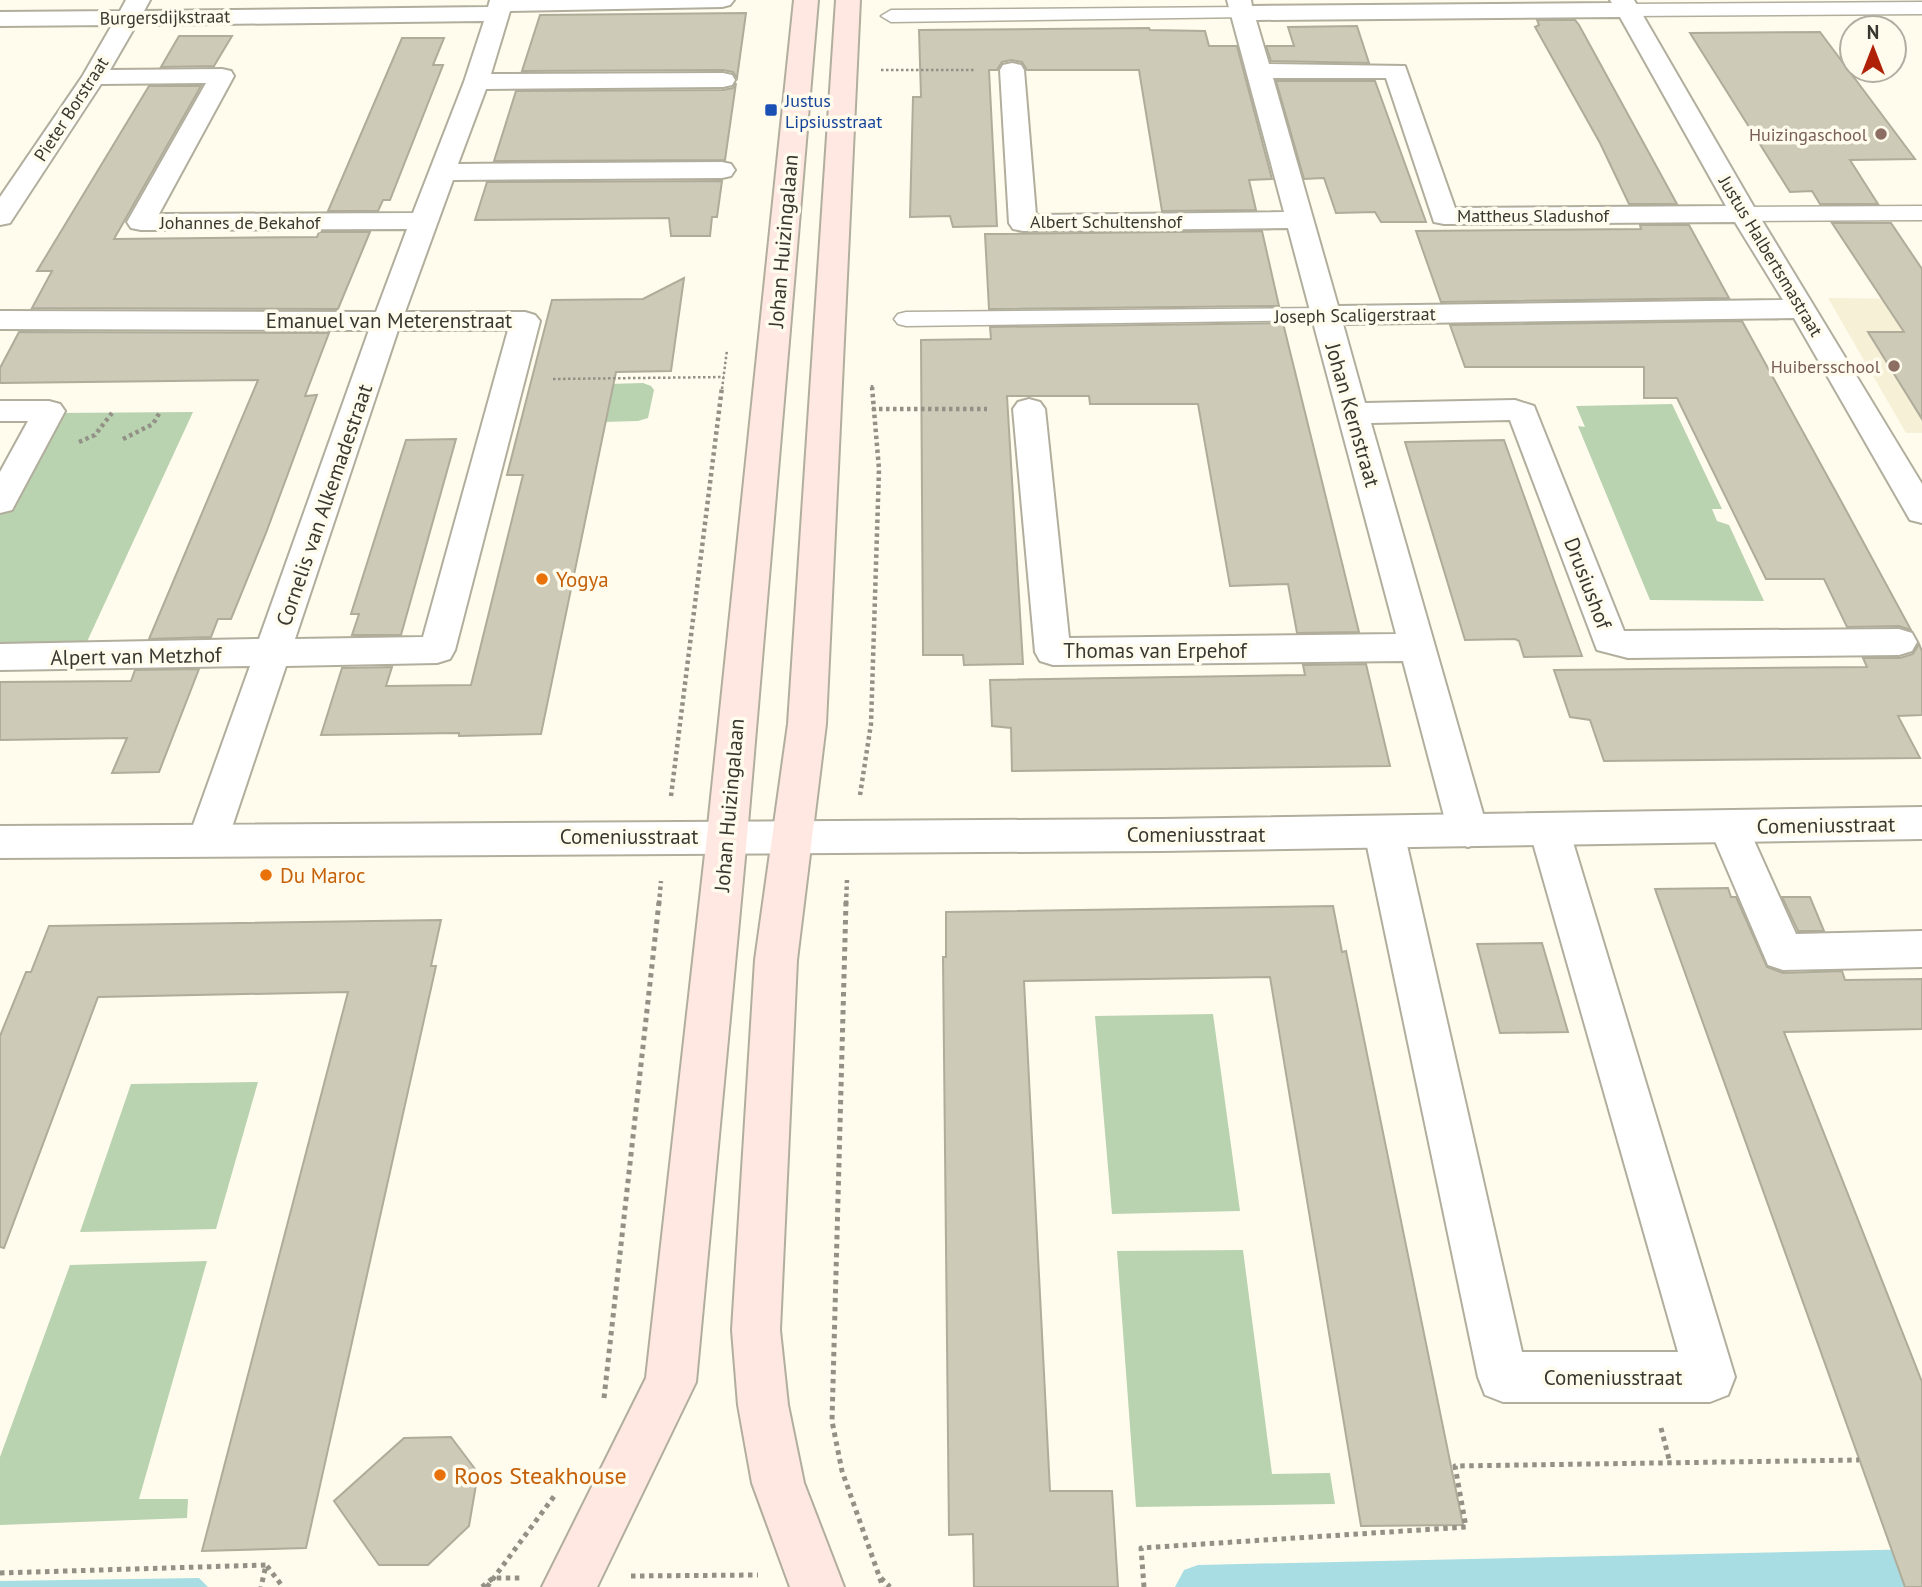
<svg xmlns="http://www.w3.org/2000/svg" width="1922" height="1587" viewBox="0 0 1922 1587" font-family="'PT Sans',sans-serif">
  <rect width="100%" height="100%" fill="#fffced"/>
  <polygon fill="#f5f0d6" points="1828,298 1922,299 1922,433 1906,433"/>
  <g fill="#b9d2b0">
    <polygon points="643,383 651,386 654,390 648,418 638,421 530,424 538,386"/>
    <polygon points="1672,404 1722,509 1712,509 1717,521 1729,525 1764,601 1650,600 1578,426 1585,427 1576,406"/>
    <polygon points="193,412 85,646 0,646 0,514 53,413"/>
    <polygon points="1213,1014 1240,1211 1112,1214 1095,1016"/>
    <polygon points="258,1082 216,1229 80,1232 131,1084"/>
    <polygon points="1243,1250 1272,1474 1330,1473 1335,1504 1136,1507 1117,1251"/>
    <polygon points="207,1261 139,1499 188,1499 187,1518 0,1525 0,1457 70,1265"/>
  </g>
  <g fill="#a8dde3">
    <polygon points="1922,1549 1922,1587 1175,1587 1184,1570 1198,1565"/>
    <polygon points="199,1578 208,1587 0,1587 0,1581"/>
  </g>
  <g fill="#cdcab8" stroke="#afac9a" stroke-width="2">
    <polygon points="746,13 737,78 733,72 723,70 522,71 540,15"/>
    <polygon points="1537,20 1575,20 1579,25 1677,204 1629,204 1600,143 1535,27 1539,25"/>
    <polygon points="1357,26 1369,63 1271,61 1266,46 1294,46 1288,27"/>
    <polygon points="1149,28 1150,30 1205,31 1209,46 1237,46 1272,179 1249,180 1256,210 1162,211 1139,70 1027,70 1022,62 1011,60 1002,62 997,70 989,70 997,226 953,227 950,216 910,217 913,97 921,97 919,30"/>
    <polygon points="1820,32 1915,159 1850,160 1878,204 1820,204 1812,191 1790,192 1690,33"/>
    <polygon points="179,36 232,36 214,66 161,67"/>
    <polygon points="402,38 444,38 433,65 443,65 390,200 383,200 378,211 328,211"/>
    <polygon points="1276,81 1375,81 1426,222 1381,222 1375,212 1336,213 1324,178 1304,179"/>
    <polygon points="736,83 725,160 494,161 516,91 723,90 733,88"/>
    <polygon points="149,86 201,86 114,239 317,237 319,232 370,232 338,309 32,308 52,271 37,271"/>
    <polygon points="722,181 717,217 712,217 710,236 671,236 669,218 475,220 487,182"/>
    <polygon points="1832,223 1891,223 1922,269 1922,419 1868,332 1904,332"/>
    <polygon points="1640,225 1689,225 1729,298 1441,302 1416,231 1641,229"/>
    <polygon points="1262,231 1279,306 989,309 985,234"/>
    <polygon points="684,278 671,371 616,372 541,734 459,736 459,733 321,735 342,668 392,667 386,686 471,685 523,475 507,475 552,300 643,299"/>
    <polygon points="1742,321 1841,501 1911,630 1899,626 1847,627 1824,579 1766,579 1677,398 1644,398 1644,367 1465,367 1450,325"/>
    <polygon points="1283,323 1359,632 1297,633 1288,584 1230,586 1198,404 1090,404 1089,396 1007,396 1023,664 964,665 963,655 923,655 921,340 991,339 990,327"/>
    <polygon points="19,332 329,333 305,396 317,395 266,533 231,619 218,619 211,637 149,639 258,380 0,383 0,368"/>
    <polygon points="456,439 401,635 352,635 359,614 351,614 406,440"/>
    <polygon points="1504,440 1554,580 1582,656 1524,657 1519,641 1515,639 1465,640 1405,442"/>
    <polygon points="1919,644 1922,651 1922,715 1898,716 1920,758 1604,761 1590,720 1570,717 1554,670 1867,667 1863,658 1900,658 1913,654"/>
    <polygon points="1366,664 1390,766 1012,771 1011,728 992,726 990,680 1305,675 1303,665"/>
    <polygon points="199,669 159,772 112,773 127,738 0,740 0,682 131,681 135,670"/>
    <polygon points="1728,888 1731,897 1736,897 1767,967 1783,973 1842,971 1845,980 1922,979 1922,1029 1784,1032 1922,1382 1922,1587 1905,1587 1655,889"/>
    <polygon points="1782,897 1810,897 1824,931 1798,931"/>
    <polygon points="1333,906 1342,952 1346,951 1463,1525 1361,1526 1270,977 1024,981 1050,1491 1112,1491 1118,1587 974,1587 973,1534 949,1535 943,957 946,957 946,912"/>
    <polygon points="441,920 431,966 436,966 306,1548 202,1551 348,992 98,997 4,1248 0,1247 0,1036 26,972 31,972 49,926"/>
    <polygon points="1542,943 1568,1032 1500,1033 1477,944"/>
    <polygon points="451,1437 478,1473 469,1526 428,1565 379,1565 334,1501 404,1438"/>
  </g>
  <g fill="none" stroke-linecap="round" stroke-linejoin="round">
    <defs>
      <g id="pedestrian">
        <polygon points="1922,2 1922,14 1628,16 1619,10 1628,4"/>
        <polygon points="1243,7 1250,9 1253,13 1250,17 891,22 881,16 891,10"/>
        <polygon points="1922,206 1922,220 1744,221 1736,219 1733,214 1736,209 1744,207"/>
        <polygon points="1325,308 1333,310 1337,315 1333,320 906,326 898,324 894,319 898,314 906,312"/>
      </g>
      <g id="minor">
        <path d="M126,0H150L144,11L488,7L490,0H734L730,5L722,7L510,11L491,74L723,73L732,75L735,80L732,85L723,87L486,89L458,164L722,162L731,164L735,170L731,176L722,178L453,180L405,312H525L535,315L540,321L455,650L450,659L437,663L286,666L228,839L222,851L208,855L194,851L188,839L250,666L0,670V644L259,639L369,330L0,329V311L376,312L407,229L141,230L131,228L127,222L206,83L101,84L10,223L0,225V197L82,77L112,25L0,26V12L120,11ZM484,21L464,82L413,213L159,214L234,76L231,71L222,69L110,70L136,25ZM398,330H508L423,637L295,639Z"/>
        <path d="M1227,0H1251L1252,6L1612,3L1610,0H1634L1758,214L1922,484V523L1910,520L1794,318L1343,324L1365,403L1515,400L1534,406L1624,631L1899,629L1912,633L1917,642L1912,651L1899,655L1628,658L1597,650L1510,420L1371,423L1488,831L1482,842L1468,847L1454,842L1448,831L1403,661L1053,665L1040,661L1035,652L1013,409L1018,402L1029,399L1040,402L1045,409L1069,638L1396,634L1288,228L1023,231L1013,229L1009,223L1000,70L1003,65L1012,63L1021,65L1024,70L1036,215L1284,212ZM1620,17L1726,206L1455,208L1405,66L1269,64L1256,20ZM1273,78H1386L1434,222L1444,224L1735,222L1783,300L1338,306Z"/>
        <polygon points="0,401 49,401 60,404 65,411 12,510 0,513 0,472 28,421 0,421"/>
        <polygon points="1729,811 1743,816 1796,934 1922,931 1922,967 1783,970 1768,965 1709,827 1715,816"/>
        <polygon points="1549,813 1563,818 1569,829 1735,1377 1728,1395 1710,1402 1503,1402 1485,1395 1478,1377 1364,832 1370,821 1384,816 1398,821 1404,832 1522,1352 1678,1352 1529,829 1535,818"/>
      </g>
      <polygon id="tertiary" points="1922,807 1922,839 1162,851 0,858 0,826 1162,819"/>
      <g id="secondary">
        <polygon points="794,0 818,0 747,836 696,1382 597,1587 542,1587 646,1378 707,836"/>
        <polygon points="836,0 860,0 826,724 797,960 780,1330 788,1405 804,1483 844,1587 790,1587 752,1483 738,1405 732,1330 755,960 788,724"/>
      </g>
    </defs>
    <use href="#pedestrian" stroke="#b1ae9d" stroke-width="3"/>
    <use href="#minor" stroke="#b1ae9d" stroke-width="4"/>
    <use href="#tertiary" stroke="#b1ae9d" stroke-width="4"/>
    <use href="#secondary" stroke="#b1ae9d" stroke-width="4"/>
    <g stroke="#939186" stroke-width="2.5" stroke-dasharray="2.5 2.5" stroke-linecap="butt">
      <polyline points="881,70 974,70"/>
      <polyline points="553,379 724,377"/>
      <polyline points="872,385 872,389"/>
      <polyline points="722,389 727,350"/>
    </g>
    <g stroke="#939186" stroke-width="4.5" stroke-dasharray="3.5 3.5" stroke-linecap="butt">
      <polyline points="872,409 987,409"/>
      <polyline points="123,439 153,424 160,412"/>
      <polyline points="79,442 95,435 112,413"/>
      <polyline points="860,795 871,724 879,469 872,387"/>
      <polyline points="671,796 722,387"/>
      <polyline points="659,904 661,881"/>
      <polyline points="846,904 847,880"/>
    </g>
    <g stroke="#939186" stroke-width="5" stroke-dasharray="4.5 4.5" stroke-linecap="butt">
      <polyline points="846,902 832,1421 842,1471 883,1587"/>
      <polyline points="604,1398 659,902"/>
      <polyline points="1661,1428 1670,1463"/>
      <polyline points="267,1566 283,1587"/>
      <polyline points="0,1573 266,1565 261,1587"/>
      <polyline points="631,1576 758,1575"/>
      <polyline points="881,1578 890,1587"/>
      <polyline points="482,1587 493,1578 520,1578"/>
      <polyline points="487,1587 555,1495"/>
      <polyline points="1144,1587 1141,1548 1466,1527 1455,1466 1859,1460"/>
    </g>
    <use href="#pedestrian" fill="#fff" fill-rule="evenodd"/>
    <use href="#minor" fill="#fff" fill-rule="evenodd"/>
    <use href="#tertiary" fill="#fff" fill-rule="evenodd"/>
    <use href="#secondary" fill="#ffe8e1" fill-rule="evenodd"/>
  </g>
  <rect fill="#1a4fb4" stroke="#fffced" stroke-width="2.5" x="764" y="103" width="14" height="14" rx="3.5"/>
  <g fill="#8d6e63" stroke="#fffced" stroke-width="2.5">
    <circle cx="1881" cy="134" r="7"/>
    <circle cx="1894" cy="366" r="7"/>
  </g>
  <g fill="#e8710a" stroke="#fffced" stroke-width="2.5">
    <circle cx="542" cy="579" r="7"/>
    <circle cx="266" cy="875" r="7"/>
    <circle cx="440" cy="1475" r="7"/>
  </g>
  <g text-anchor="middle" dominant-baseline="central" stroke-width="7" stroke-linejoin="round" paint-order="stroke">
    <g font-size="18" fill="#393830" stroke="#fffced">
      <text transform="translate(165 17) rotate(-1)">Burgersdijkstraat</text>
      <text transform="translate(71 109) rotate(-57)">Pieter Borstraat</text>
      <text x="1533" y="215">Mattheus Sladushof</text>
      <text x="1106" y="221">Albert Schultenshof</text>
      <text x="240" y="222">Johannes de Bekahof</text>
      <text transform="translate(1771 256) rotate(59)">Justus Halbertsmastraat</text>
      <text transform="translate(1355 315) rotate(-1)">Joseph Scaligerstraat</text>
    </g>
    <g font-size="18" fill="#164399" stroke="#fffced" text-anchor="start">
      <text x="785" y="100">Justus<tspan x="785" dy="21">Lipsiusstraat</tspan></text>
    </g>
    <g font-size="18" fill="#785e54" stroke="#fffced" text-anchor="end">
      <text x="1867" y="134">Huizingaschool</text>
      <text x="1880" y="366">Huibersschool</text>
    </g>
    <g font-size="21" fill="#393830" stroke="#fffced">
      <text transform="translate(783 241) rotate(-85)">Johan Huizingalaan</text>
      <text x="389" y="320">Emanuel van Meterenstraat</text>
      <text transform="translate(1353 415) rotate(74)">Johan Kernstraat</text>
      <text transform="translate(324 505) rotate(-71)">Cornelis van Alkemadestraat</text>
      <text transform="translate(1588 583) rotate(69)">Drusiushof</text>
      <text x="1155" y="650">Thomas van Erpehof</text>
      <text transform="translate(136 656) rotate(-1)">Alpert van Metzhof</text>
      <text transform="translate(729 805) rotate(-85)">Johan Huizingalaan</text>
      <text transform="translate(1826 825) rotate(-1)">Comeniusstraat</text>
      <text x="1196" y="834">Comeniusstraat</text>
      <text x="629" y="836">Comeniusstraat</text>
      <text x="1613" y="1377">Comeniusstraat</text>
    </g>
    <g font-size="21" fill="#c56008" stroke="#fffced" text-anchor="start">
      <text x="556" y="579">Yogya</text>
      <text x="280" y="875">Du Maroc</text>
    </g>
    <g font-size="24" fill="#c56008" stroke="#fffced" text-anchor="start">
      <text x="454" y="1475">Roos Steakhouse</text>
    </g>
  </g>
  <g transform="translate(1873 49)"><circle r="33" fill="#fffced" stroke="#b0aea1" stroke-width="2"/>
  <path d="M0-5L12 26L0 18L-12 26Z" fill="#b02207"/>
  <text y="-10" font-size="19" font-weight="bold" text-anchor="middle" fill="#393830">N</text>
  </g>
</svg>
